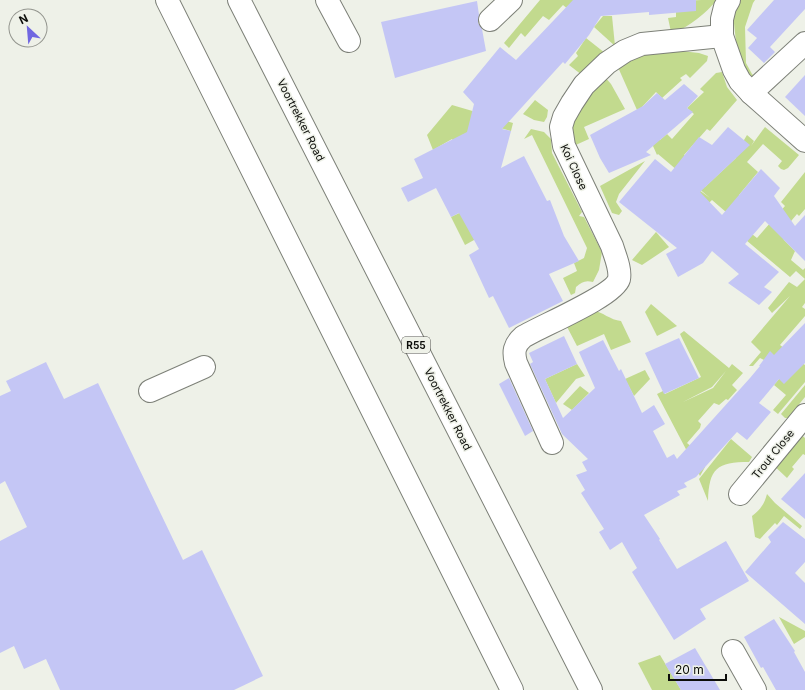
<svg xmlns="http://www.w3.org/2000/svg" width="805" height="690" viewBox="0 0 805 690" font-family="Inter,sans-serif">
  <rect width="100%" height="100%" fill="#eef1e8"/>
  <g fill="#c2da8e" fill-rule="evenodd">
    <polygon points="540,0 573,0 582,8 576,16 563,5 549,20 543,16 525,37 521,33 509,48 504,43"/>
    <path d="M701,0H717C705,14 691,25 674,33L671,32L668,18L676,17V7L685,1Z"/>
    <polygon points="741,0 755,0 753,3 745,27 746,63 752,74 755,77 749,82 739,70 733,14"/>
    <polygon points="603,16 612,16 615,46 594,27"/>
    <polygon points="586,38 605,53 582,75 569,65 578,56 576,53"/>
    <polygon points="681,51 699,53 708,56 707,61 690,78 686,74 680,78 682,80 662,98 656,92 642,107 660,140 667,134 672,139 694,114 687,108 704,92 700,89 716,73 722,72 727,87 737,100 710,131 707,129 684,155 703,170 705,187 736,158 731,155 744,140 747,135 754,141 751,146 765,127 799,155 788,168 784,170 781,169 778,166 782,161 763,144 747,162 758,172 739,195 741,225 712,200 693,218 695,187 710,198 658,154 657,155 617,65 635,56"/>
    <polygon points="604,76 611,84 625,109 584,127 589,139 569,148 568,121"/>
    <polygon points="535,100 548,110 547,117 544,122 534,120 523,114"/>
    <polygon points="452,105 513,123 511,131 490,125 464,145 455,145 452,139 433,150 427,135"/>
    <path d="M531,129L544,132L551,139L552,153L582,212L579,216L584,217L602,252L599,270L593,282C585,280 582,282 576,287L575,293L571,295L563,278L577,271L574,263L584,258L587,248L532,135L524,139Z"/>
    <polygon points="645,161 619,194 616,202 622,211 619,215 612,213 600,186"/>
    <polygon points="805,172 805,209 799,216 797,214 781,233 784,240 795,251 791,260 803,270 805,268 805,303 802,307 805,309 805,316 780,345 805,365 805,382 778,414 773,410 786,395 774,385 779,379 764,360 760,358 753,366 749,366 761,352 751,342 790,296 772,313 768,308 789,282 797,287 805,279 796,271 790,277 746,240 743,227 757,238 785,206 781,202"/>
    <polygon points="507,190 474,240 465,245 451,217"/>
    <polygon points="656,232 669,247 642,265 632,260"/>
    <polygon points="651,304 677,326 657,336 645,312"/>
    <path d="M592,310C603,312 610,320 621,321L631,342L611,350L604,334L577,346L565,323Z"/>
    <path d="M684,331L729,368L732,364L743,373L732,385L737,390L728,400L726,399L719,405L714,403L698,421L701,424L700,428L687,443L694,449L690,456L705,467L700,476L657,394L663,391L665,394L701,377L680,334ZM726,371L713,388L683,402L712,387Z"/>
    <polygon points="577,364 585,376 576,379 556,403 545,379"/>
    <polygon points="645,370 650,379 634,396 625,379"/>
    <polygon points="805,385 805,397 788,418 785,418 781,414"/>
    <polygon points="580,386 589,393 572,410 563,404"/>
    <polygon points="798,432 805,438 805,455 803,454 792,467 794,469 787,478 770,462"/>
    <path d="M731,439L752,457L749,462C717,462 709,468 708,501L699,479Z"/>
    <path d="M767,494L775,503L802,526L800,529L784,516L777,525L775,523L760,539L755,537L752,516C760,510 764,505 767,494Z"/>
    <polygon points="779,617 805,631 805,637 794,644"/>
    <polygon points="660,655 681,690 652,690 638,663"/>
  </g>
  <g fill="#c4c6f5">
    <polygon points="573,0 696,0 696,11 649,15 649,12 601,16 589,35 565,64 563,62 502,129 511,131 501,168 524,156 547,201 550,200 564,236 579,261 549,274 563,301 509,328 493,296 489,298 469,255 479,249 459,213 451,217 436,188 408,202 401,188 423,178 414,159 467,132 474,104 463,92 500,47 516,60"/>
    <polygon points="774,0 805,0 805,9 770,47 775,52 764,63 748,48 757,38 747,30"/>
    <polygon points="477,1 479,15 478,23 482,29 486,51 395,78 381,22"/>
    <polygon points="805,75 805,116 785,97"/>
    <polygon points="684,84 698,96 687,108 693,112 646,152 651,155 609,173 600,158 590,135 643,106 657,93 665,100"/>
    <polygon points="728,127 750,145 700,192 722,215 761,169 780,188 774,196 795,226 805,215 805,261 765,221 745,244 779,272 764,287 772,292 759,305 728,283 739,274 712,251 703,263 678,277 666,254 677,248 619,202 655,159 671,172 699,137 712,145"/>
    <polygon points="805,323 805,363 784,384 779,379 759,403 771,412 747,440 737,432 696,477 684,483 687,487 677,491 680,495 644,515 660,539 659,540 677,569 726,541 749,581 700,609 706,619 674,640 632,572 637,568 622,542 610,550 599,532 604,529 581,493 585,490 576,475 587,471 582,462 588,459 562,434 530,364 533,362 529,353 564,336 577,364 545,379 563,418 595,388 579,352 603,340 619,371 621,369 642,413 654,405 665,424 653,431 667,458 674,454 677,459 750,378 760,366 759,366 770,351 774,355"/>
    <polygon points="679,338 699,378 664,394 645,353"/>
    <polygon points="46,362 64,399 98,383 183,560 202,550 263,676 234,690 60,690 46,659 24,669 14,646 0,653 0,541 27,527 5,481 0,484 0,396 11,391 6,381"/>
    <polygon points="509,378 533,431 525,436 499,384"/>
    <polygon points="805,473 805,519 781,499"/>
    <polygon points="783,522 805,539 805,562 795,573 805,583 805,624 745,572 771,542 768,537"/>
    <polygon points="774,619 795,651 794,652 805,672 805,690 776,690 763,667 761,668 744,637"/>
    <polygon points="695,648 720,690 681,690 665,664"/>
  </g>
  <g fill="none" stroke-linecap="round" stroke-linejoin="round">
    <defs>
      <g id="minor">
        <polyline points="327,0 349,41"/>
        <polyline points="729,0 725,7 722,19 722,36 734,70 740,81 751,93 805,141"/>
        <polyline points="490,20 511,0"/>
        <polyline points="751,93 805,43"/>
        <polyline points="150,391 204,367"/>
        <path d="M552,443L516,363C513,352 514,345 523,337C541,326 614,296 619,279C621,269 615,256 612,246L564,146L561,127L564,117L572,103L584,85L607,63L625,51L642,44L722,36"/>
        <polyline points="740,494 805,415"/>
        <polyline points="733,651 755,690"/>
      </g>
      <g id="major">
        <polyline points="167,0 512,690"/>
        <polyline points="239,0 591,690"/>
      </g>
    </defs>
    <use href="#minor" stroke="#7d8078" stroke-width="24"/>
    <use href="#major" stroke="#7d8078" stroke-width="24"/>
    <use href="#minor" stroke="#fff" stroke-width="22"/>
    <use href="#major" stroke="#fff" stroke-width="22"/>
  </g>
  <g text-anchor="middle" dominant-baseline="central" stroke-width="3" stroke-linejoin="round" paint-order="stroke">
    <rect fill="#eef1e8" stroke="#50514d" stroke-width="1" x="402" y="337" width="28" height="16" rx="3"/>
    <g font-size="10" font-weight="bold" fill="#0c0d0a">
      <text x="416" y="345">R55</text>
    </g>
    <g font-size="11" fill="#0c0d0a" stroke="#eef1e8">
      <text transform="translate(301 120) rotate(63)">Voortrekker Road</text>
      <text transform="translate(574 167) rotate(65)">Koi Close</text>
      <text transform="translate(448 409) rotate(63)">Voortrekker Road</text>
      <text transform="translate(773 454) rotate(-51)">Trout Close</text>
    </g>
  </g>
  <g transform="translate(28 28) rotate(334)"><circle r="19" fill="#eef1e8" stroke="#94968f"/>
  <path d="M0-3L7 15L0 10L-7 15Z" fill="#7167e1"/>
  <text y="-6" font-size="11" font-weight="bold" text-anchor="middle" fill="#0c0d0a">N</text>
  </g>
  <path d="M669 674v6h57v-6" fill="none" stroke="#0c0d0a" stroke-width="2"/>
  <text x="675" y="674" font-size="12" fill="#0c0d0a" stroke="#eef1e8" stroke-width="3" paint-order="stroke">20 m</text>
</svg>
